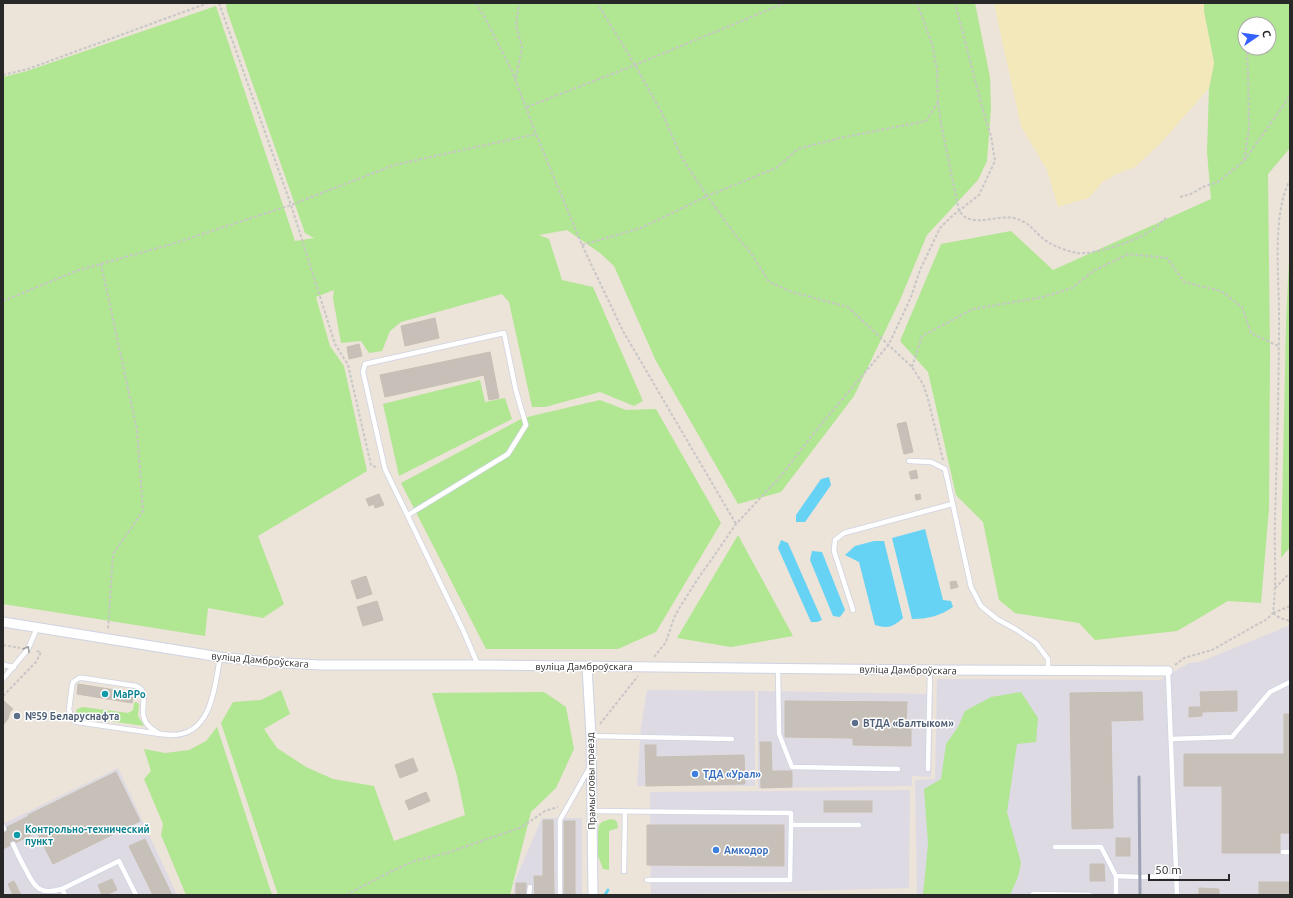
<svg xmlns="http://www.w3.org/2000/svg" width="1293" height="898" viewBox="0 0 1293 898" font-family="Ubuntu,sans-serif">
  <rect width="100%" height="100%" fill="#ece3d9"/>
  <g fill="#dddae3">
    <polygon points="1290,625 1290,895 917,895 915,780 935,779 937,679 1160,680 1189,663 1200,662"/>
    <polygon points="647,690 755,691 755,786 637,786 641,727"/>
    <polygon points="758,691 933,694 931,777 912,776 912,786 758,788"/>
    <polygon points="118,768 177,895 3,895 3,824"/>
    <polygon points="910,790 909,888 651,895 650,792"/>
    <polygon points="542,818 582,818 582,895 514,895 514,883"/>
  </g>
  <g fill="#b1e692" fill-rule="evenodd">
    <polygon points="228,3 975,3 990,77 991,108 987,161 978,180 927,235 900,300 854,396 781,492 738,504 656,361 614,266 600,253 567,230 539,235 549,239 562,280 593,287 643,401 634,406 600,392 545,407 532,407 509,302 502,294 401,322 390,331 382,351 369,353 361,341 341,343 333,298 334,290 316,297 330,346 344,366 367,471 258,536 284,604 263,618 208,608 205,636 3,604 3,77 27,71 216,6 295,241 314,238 305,233 227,11 226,4"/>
    <path d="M1204,3H1290V148L1268,174L1270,354L1269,508L1261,603L1228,601L1177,631L1095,640L1079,623L1015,613L999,600L983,522L956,495L928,372L900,341L941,244L1011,231L1053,270L1211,199L1207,152L1209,88L1214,63L1204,12ZM1245,24H1269V48H1245Z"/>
    <polygon points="1290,238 1290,547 1281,558 1286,324"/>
    <polygon points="480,380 485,402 505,398 512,419 399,476 383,404"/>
    <polygon points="600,400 626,410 656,409 721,523 656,632 618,649 486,649 401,483 523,418"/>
    <polygon points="738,535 793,636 731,647 677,638"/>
    <polygon points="281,690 290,714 264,729 277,748 306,767 333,779 374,786 394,841 465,815 457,776 432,693 544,692 566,707 574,749 556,788 531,812 510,895 278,895 221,723 233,702 261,700"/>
    <polygon points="1021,692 1038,718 1036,742 1017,744 1007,812 1021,863 1018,877 1010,895 923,895 928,844 924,789 941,779 946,744 958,727 965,711 991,697"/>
    <polygon points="136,702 139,704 138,716 144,726 75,716 77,709 83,707 128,713 133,710 134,703"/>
    <polygon points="217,727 271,892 273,895 186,895 161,835 163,824 144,779 151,771 144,749 165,753 189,750 206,741"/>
    <polygon points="610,819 615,820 617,822 618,828 609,831 609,870 603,869 598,856 598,831 599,825 602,822"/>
  </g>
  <polygon fill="#f3e8ba" points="994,3 1204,3 1204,12 1214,63 1209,88 1161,143 1134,168 1126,170 1117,174 1102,182 1097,189 1088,198 1058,207 1047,170 1021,126 1001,36"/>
  <g fill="#66d3f4">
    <polygon points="829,477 831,485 805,522 796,522 796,515 821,479"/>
    <path d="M925,529L943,600L951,601L953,607C940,616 927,619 912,619L892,538Z"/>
    <polygon points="781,540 788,543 822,620 817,622 811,622 778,548"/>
    <path d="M874,541H884L903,618C893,627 888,629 875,625L859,562L845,555L855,546Z"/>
    <polygon points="812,551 822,552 845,610 840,617 833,616 810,560"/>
  </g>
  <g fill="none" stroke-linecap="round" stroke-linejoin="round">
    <polyline stroke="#66d3f4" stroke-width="3" points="605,895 608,890"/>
  </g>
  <g fill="#c7c0b9" stroke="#c7bfb3">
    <polygon points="435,318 439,338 405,346 401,326"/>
    <polygon points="359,344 362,356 349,359 347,347"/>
    <polygon points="490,352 499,398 489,400 484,375 385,397 380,375"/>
    <polygon points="906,422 913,452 904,454 897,424"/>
    <polygon points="916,470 918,478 911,479 909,472"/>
    <polygon points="379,494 384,505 375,508 374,504 369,506 366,499"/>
    <polygon points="920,494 921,499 916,500 915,495"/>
    <polygon points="366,576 372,594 357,599 351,581"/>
    <polygon points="956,581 958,587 951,589 950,582"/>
    <polygon points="377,601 383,620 363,626 357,607"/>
    <polygon points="78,684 134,693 132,703 77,694"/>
    <polygon points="1237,691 1237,711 1202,712 1202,716 1189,717 1189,707 1201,707 1200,692"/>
    <polygon points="1142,692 1143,720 1111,721 1113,828 1072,829 1070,693"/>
    <polygon points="4,701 13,709 10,712 8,719 3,725 3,703"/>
    <polygon points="785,701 907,702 906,726 911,726 911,746 853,745 853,738 785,737"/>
    <polygon points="1284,714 1290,714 1290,833 1280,833 1280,853 1222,853 1222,786 1184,786 1184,754 1284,754"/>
    <polygon points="760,742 771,742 772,771 792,771 792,787 761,788"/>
    <polygon points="645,745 656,745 656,757 744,755 745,784 646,786"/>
    <polygon points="413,758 418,771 400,778 395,765"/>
    <polygon points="116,772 140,821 53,864 28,815"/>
    <polygon points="426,792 430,801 409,810 405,801"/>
    <rect x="824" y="801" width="48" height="11"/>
    <polygon points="29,816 37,832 3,849 3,829"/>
    <polygon points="543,820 553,820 554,895 535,895 534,876 543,876"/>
    <rect x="564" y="821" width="11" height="74"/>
    <polygon points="647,825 784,825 784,866 647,865"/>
    <rect x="1116" y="838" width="14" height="18"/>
    <polygon points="145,839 172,895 153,895 129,846"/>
    <polygon points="1090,864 1104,864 1105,881 1090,881"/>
    <polygon points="112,879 117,890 106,895 102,895 98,885"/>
    <polygon points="14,881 21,895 13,895 8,884"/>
    <rect x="1259" y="882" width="31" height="13"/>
    <rect x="516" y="883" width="10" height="12"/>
    <polygon points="1199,888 1219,889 1219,895 1199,895"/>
  </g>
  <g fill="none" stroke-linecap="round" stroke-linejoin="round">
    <defs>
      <g id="service">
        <polyline points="909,461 931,462 945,469 971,587 981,606 997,619 1017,630 1036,643 1048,659 1048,671"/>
        <polyline points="408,515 508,454 526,425 516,391 504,333 365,364 363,372 385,469 463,630 478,665"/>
        <polyline points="853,610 834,551 835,540 844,533 952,504"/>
        <polyline points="3,665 14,667"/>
        <polyline points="778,668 779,734 792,767 898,769"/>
        <polyline points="1168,671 1177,895"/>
        <path d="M79,678H83L136,686C150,691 140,707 144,718C146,726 153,730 160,734L77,722L73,720L69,710L72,686L73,682Z"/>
        <polyline points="3,679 28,649 37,628"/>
        <path d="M160,734C164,734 168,735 172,735C212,735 215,686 220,657"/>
        <polyline points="591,736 732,739"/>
        <polyline points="1171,739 1232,737 1270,692 1290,682"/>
        <polyline points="928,769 930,670"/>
        <polyline points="592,811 791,813 791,825 859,825"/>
        <polyline points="3,826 4,829"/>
        <path d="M13,844C17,853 21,862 26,870C35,889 41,895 62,889"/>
        <polyline points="1055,847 1101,847 1116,876 1140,877 1177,876"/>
        <polyline points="1283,852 1290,852"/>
        <polyline points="624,871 625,811"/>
        <polyline points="1116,876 1116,895"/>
        <polyline points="647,880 790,880 791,825"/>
        <polyline points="65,895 62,889 119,861 136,895"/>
        <polyline points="529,895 530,887"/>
        <polyline points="560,895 560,820 590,767"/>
        <polyline points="1032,895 1033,894 1090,895"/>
      </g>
      <g id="minor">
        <polyline points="3,622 220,657 268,662 320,665 478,665 930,670 1168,671"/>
        <polyline points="587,667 591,736 593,895"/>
      </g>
    </defs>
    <use href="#service" stroke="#ced3e2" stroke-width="6"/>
    <use href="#minor" stroke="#ced3e2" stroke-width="11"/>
    <g stroke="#c7c7c7" stroke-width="2" stroke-dasharray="3 2" stroke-linecap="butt">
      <polyline points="219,3 291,205 335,344 348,365 371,465 378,468"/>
      <polyline points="476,3 484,16 512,71 536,134 582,245 623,331 736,524"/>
      <path d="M917,3L932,44L937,69L938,102L941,124L959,211C961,213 963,216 965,217C979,225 999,215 1014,218C1033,223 1034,234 1048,242C1056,247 1067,251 1077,253C1095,255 1136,241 1152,230C1157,227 1161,222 1166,218"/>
      <polyline points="3,75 28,69 208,3"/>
      <polyline points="516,78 522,47 516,25 519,3"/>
      <polyline points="938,102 926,121 840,138 798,149 776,168 707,196 737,237 751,253 769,282 792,292 848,307 912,367 923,384 928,399 943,460"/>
      <polyline points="527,107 635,65 785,3"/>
      <polyline points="1244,160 1249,129 1248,73 1247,48"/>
      <polyline points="1180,197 1191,194 1203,187 1218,182 1244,161 1290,96"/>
      <polyline points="582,245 641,228 707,196 682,158 662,113 635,65 597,3"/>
      <polyline points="101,264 137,430 143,511 113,554 108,630"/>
      <polyline points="3,301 79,270 172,244 291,205 394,165 536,134"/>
      <polyline points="912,367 922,336 973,309 1043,297 1072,288 1093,271 1128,254 1167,258 1184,282 1221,291 1242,307 1251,333 1278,346"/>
      <polyline points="1275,588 1290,573"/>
      <polyline points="1273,613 1280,618 1290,621"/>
      <polyline points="1273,613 1290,606"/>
      <polyline points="3,645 20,648"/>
      <polyline points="654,657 666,642 674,618 680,607 699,577 714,556 736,524 780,477 818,428 889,344 911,297 920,270 940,228 951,217 979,195 995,161 991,136 984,114 955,3"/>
      <path d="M1175,665L1184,658L1212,650L1267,619L1273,613C1277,582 1274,550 1275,519C1277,451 1279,382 1279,314C1279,276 1272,213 1290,180"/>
      <polyline points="3,696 36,662 41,652 36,651"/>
      <polyline points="600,724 638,676"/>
      <polyline points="346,895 386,874 414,861 447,853 522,827 545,811 558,807"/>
    </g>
    <use href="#service" stroke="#fff" stroke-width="4.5"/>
    <use href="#minor" stroke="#fff" stroke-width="9"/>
    <polyline stroke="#9ca0b4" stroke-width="3" points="1139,777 1140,895"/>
  </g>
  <defs><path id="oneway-chevron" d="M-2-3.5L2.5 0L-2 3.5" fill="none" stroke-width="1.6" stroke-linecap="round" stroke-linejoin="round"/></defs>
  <use stroke="#9e9e9e" href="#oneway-chevron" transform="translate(27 649) rotate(-60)"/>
  <g fill="#0f9aa8" stroke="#fff" stroke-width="1.5">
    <circle cx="105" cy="694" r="4"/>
    <circle cx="17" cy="835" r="4"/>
  </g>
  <g fill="#5c6f8a" stroke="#fff" stroke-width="1.5">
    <circle cx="17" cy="716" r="4"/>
    <circle cx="855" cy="723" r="4"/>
  </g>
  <g fill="#3f7fe0" stroke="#fff" stroke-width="1.5">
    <circle cx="695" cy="774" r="4"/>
    <circle cx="716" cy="850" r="4"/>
  </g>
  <g text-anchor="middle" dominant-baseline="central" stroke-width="3" stroke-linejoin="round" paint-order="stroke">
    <g font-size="10" fill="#282828" stroke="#fff">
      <text transform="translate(260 660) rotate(5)">вуліца Дамброўскага</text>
      <text x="584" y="666">вуліца Дамброўскага</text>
      <text transform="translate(908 670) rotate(1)">вуліца Дамброўскага</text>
      <text transform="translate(591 781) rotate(-91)">Прамысловы праезд</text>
    </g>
    <g font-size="10" font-weight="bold" fill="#0d838f" stroke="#fff" text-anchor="start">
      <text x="113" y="694">МаРРо</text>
      <text x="25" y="829">Контрольно-технический<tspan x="25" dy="12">пункт</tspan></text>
    </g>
    <g font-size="10" font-weight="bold" fill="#4e5e75" stroke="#fff" text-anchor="start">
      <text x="25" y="716">№59 Беларуснафта</text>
      <text x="863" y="723">ВТДА «Балтыком»</text>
    </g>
    <g font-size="10" font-weight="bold" fill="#366cbe" stroke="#fff" text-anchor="start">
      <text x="703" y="774">ТДА «Урал»</text>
      <text x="724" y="850">Амкодор</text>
    </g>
  </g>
  <rect width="1293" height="898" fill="none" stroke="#282828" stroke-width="8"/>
  <g transform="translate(1257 36) rotate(77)"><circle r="19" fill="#ffffff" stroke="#a9a9a9"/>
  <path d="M0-3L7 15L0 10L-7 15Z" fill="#3360ff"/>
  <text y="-6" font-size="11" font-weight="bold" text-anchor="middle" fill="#282828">С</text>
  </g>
  <path d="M1149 874v6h80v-6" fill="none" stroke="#282828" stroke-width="2"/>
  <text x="1155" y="874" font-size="12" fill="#282828" stroke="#ffffff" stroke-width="3" paint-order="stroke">50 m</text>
</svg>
